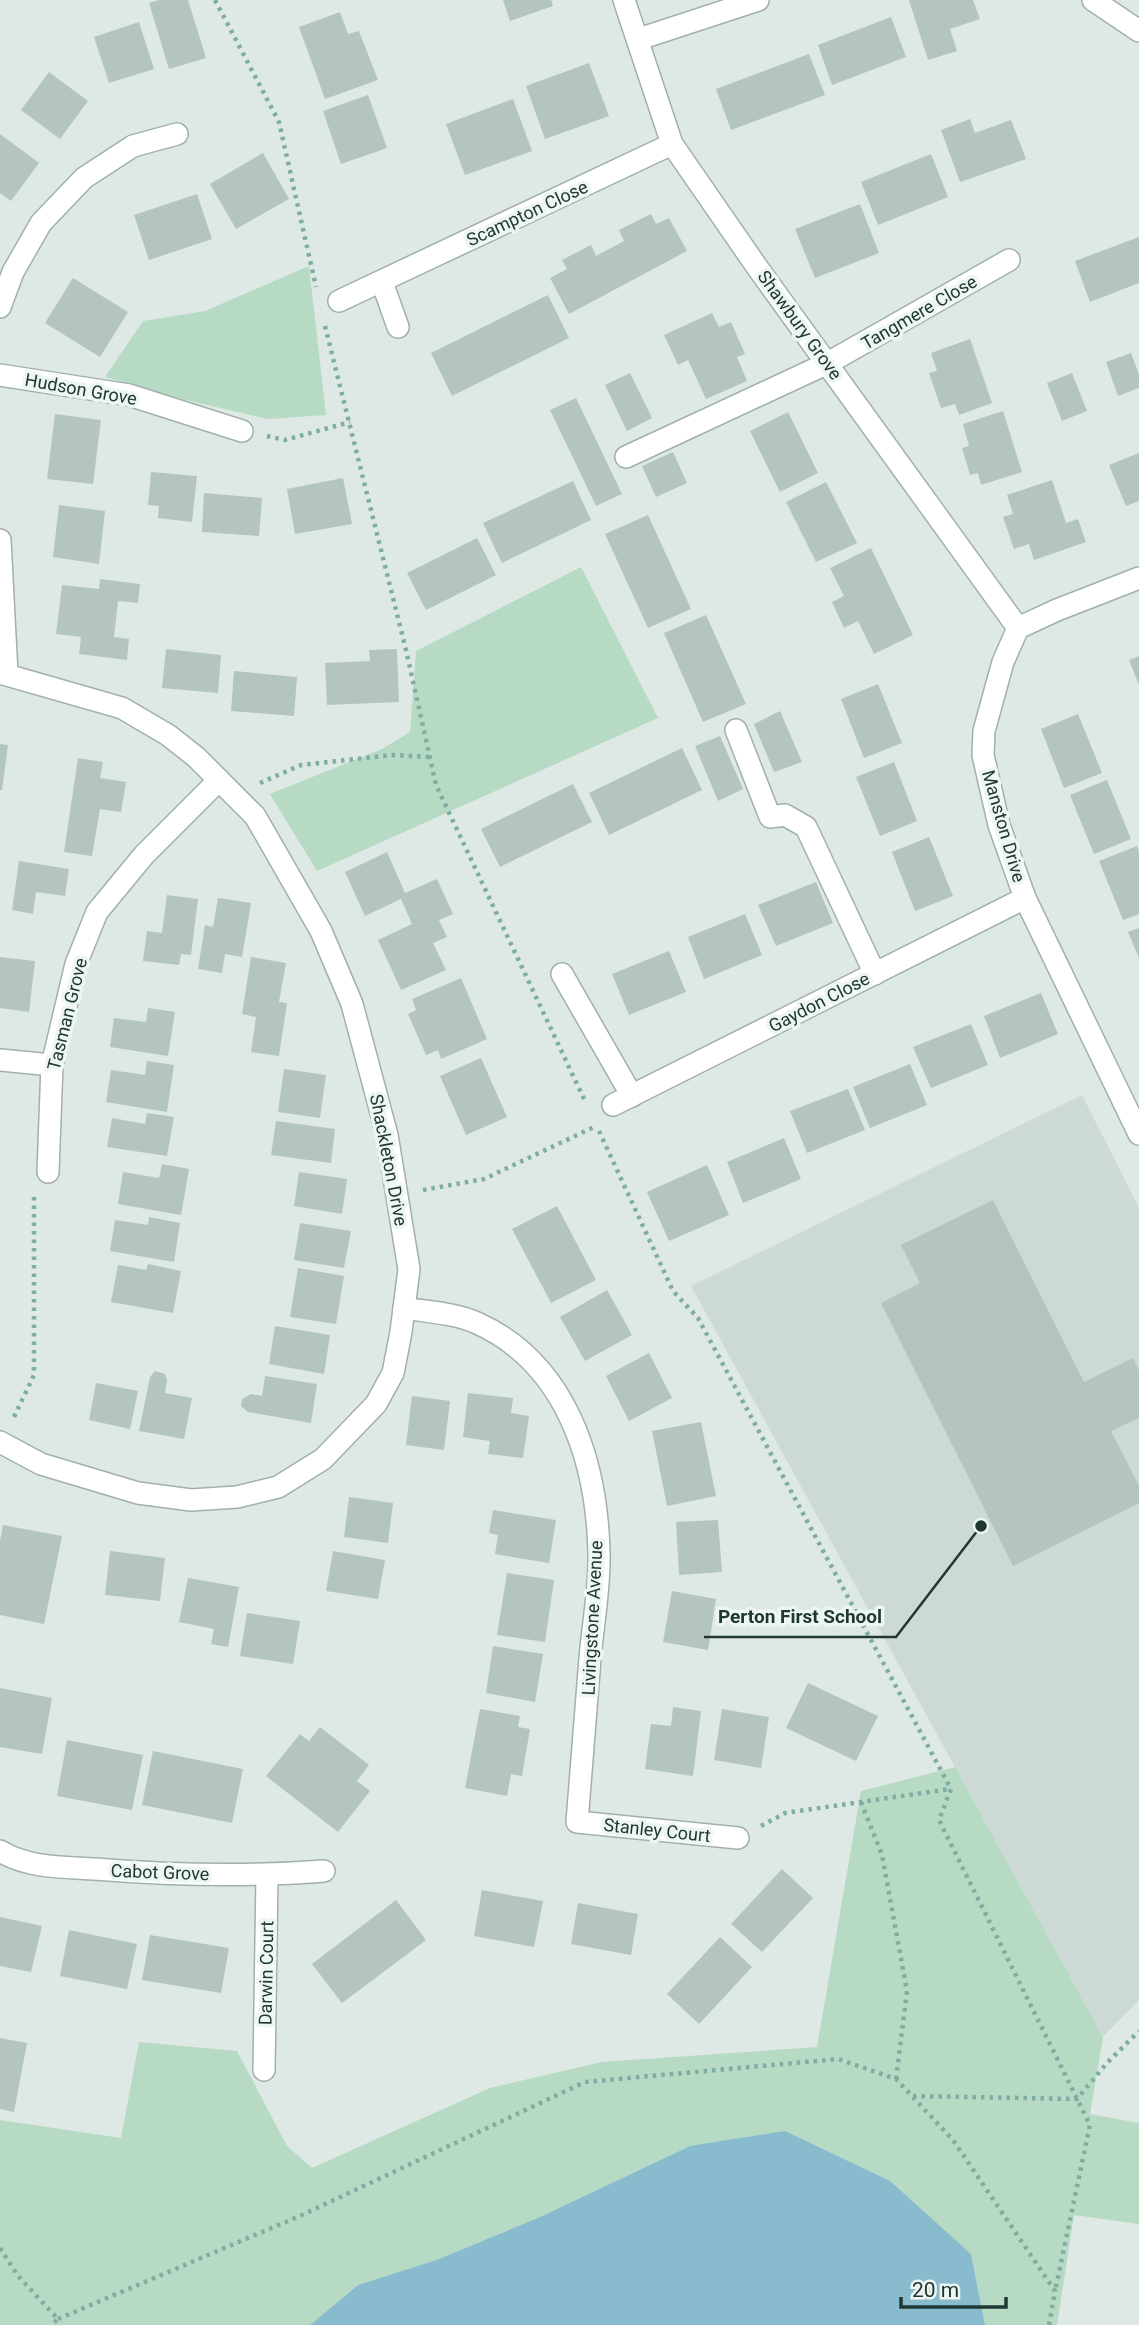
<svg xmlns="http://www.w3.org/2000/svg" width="1139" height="2325" viewBox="0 0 1139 2325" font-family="Roboto,sans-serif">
  <rect width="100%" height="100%" fill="#dee9e5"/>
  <polygon fill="#ccd9d4" points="1082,1095 1139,1208 1139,2000 1103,2037 691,1286"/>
  <g fill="#b7dac4">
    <polygon points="309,266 326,415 268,419 173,397 105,377 143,321 205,311"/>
    <polygon points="581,567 658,718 317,871 270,794 382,749 410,732 416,651"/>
    <polygon points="955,1767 1103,2037 1090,2114 1139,2123 1139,2224 1074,2215 1057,2325 985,2325 971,2254 690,2146 540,2217 439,2259 358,2285 310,2325 0,2325 0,2120 121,2138 139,2042 237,2051 287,2146 312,2168 490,2088 602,2062 817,2047 861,1791"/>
  </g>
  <polygon fill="#87bbcd" points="785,2131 890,2181 971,2254 985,2325 310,2325 358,2285 439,2259 540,2217 690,2146"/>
  <g fill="#b4c4bf">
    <polygon points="159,0 188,0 206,58 169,69 149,3"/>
    <polygon points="503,0 551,0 553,6 510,21"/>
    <polygon points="909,0 973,0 980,19 950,29 957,51 928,60"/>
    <polygon points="340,12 348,34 359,31 378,80 325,99 299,27"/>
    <polygon points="891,17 906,57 832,85 818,45"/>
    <polygon points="139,22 154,69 109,83 94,37"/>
    <polygon points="809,54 825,95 731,130 716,89"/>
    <polygon points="589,63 609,116 545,139 526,86"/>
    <polygon points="49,72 88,101 60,139 21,110"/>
    <polygon points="368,95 387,148 341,164 323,111"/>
    <polygon points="513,99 532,151 465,175 446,124"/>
    <polygon points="970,119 975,133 1011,120 1026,159 960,182 941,130"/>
    <polygon points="0,134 39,163 11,201 0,193"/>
    <polygon points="263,153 289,199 236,229 210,184"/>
    <polygon points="931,154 948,197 878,225 861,182"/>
    <polygon points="197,194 212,239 149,260 134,215"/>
    <polygon points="860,204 879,253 815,278 795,229"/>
    <polygon points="651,214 656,224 669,218 687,251 569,314 550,278 567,269 562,260 591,245 596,256 624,241 619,230"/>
    <polygon points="1139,237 1139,283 1090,302 1075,261"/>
    <polygon points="73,278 128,312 100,357 45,323"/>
    <polygon points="548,295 569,338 452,396 431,353"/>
    <polygon points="712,313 719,327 731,322 745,354 737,357 747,381 706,399 688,360 678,365 664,335"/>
    <polygon points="970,339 992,403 959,415 955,404 941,408 929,373 937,371 931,353"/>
    <polygon points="1131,353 1139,375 1139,388 1118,396 1106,362"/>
    <polygon points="630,373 652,418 627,431 605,385"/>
    <polygon points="1072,373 1087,411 1062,421 1047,383"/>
    <polygon points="576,398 622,494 596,506 550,410"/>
    <polygon points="1003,411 1022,472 981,485 978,473 970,475 962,448 969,446 963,424"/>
    <polygon points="788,412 818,473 780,492 750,431"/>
    <polygon points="55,414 101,420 93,484 47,479"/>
    <polygon points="673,452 687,483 656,497 642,466"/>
    <polygon points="1139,453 1139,501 1126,506 1109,465"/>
    <polygon points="151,472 197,476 192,522 158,518 159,506 148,505"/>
    <polygon points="343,478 352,524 295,534 287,489"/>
    <polygon points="1052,480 1066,523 1078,519 1086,542 1034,560 1029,544 1014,549 1003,517 1013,514 1007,495"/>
    <polygon points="573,481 591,520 502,563 483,523"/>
    <polygon points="826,482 857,543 816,562 786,502"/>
    <polygon points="204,493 262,498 259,536 202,532"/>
    <polygon points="59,505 105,511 99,564 53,557"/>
    <polygon points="648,515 691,609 648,628 605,534"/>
    <polygon points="477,538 496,575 426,610 407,573"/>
    <polygon points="871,548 913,635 874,654 858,621 844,628 832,602 844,596 830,568"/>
    <polygon points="100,579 140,584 138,603 118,601 114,637 129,639 127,660 79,654 81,637 56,634 62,585 99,589"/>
    <polygon points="706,615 746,704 703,722 664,633"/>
    <polygon points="166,649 221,655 218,693 162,688"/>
    <polygon points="397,649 399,702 327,705 325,663 370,661 369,650"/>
    <polygon points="1139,656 1139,685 1129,660"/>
    <polygon points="234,671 297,677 294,716 231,711"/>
    <polygon points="878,684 902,743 864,758 841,699"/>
    <polygon points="780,711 802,762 774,772 754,724"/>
    <polygon points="1078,714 1102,773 1064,788 1041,729"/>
    <polygon points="720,736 743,789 718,801 695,746"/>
    <polygon points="0,744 8,745 2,790 0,790"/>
    <polygon points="682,748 702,790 609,835 589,793"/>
    <polygon points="78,758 103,762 100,778 126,782 121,812 100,809 92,856 64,852"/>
    <polygon points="894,762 917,821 880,836 856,777"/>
    <polygon points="1107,780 1131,839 1094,854 1070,795"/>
    <polygon points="573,784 592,822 500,867 481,829"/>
    <polygon points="929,837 953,896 915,911 892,852"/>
    <polygon points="1137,846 1139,852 1139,914 1123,920 1099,861"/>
    <polygon points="387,852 405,893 437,879 453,914 439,920 447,937 433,943 446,970 401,990 378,940 412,924 401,899 365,916 345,872"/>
    <polygon points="19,861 69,869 65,896 36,892 33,914 12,910"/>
    <polygon points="816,882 833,923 776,946 758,905"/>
    <polygon points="167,895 198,899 191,955 181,954 179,965 143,961 147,931 162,933"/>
    <polygon points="218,898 251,903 242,957 225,954 222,973 198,969 205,925 213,927"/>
    <polygon points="745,914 762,955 704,979 688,937"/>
    <polygon points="1139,928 1139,958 1128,932"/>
    <polygon points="669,951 686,992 629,1015 612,974"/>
    <polygon points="0,957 35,961 29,1012 0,1008"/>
    <polygon points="251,957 286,963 279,1002 287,1003 279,1056 251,1052 256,1017 242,1014"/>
    <polygon points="461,978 487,1039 441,1059 438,1050 426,1055 408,1014 416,1010 412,999"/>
    <polygon points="1041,993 1058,1034 1000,1058 984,1016"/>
    <polygon points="148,1008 175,1012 168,1056 110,1047 114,1018 146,1022"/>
    <polygon points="971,1024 988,1065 931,1088 913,1047"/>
    <polygon points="481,1058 507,1117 466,1135 440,1076"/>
    <polygon points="147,1061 174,1065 167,1112 106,1102 111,1070 145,1075"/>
    <polygon points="910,1064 927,1105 870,1128 853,1087"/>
    <polygon points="284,1069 326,1075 320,1118 278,1112"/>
    <polygon points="848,1089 865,1130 807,1153 790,1111"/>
    <polygon points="147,1113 174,1117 167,1156 107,1147 112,1118 145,1124"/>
    <polygon points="276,1121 335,1129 331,1163 271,1155"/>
    <polygon points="784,1138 801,1179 743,1203 727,1162"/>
    <polygon points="162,1164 189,1169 181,1215 118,1204 123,1172 159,1178"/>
    <polygon points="707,1165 729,1215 669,1241 647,1192"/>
    <polygon points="299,1172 347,1179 342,1214 294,1206"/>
    <polygon points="993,1200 1084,1382 1133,1358 1139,1371 1139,1418 1111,1431 1139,1486 1139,1503 1013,1566 881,1303 920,1283 901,1245"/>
    <polygon points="557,1206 596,1280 551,1303 512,1229"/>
    <polygon points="149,1217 180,1223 174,1262 110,1251 115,1220 148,1225"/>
    <polygon points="300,1223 351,1231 344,1268 294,1260"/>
    <polygon points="148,1264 181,1271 173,1313 111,1302 118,1265 146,1270"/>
    <polygon points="298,1268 344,1276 336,1324 290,1317"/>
    <polygon points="607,1290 632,1335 585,1361 560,1317"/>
    <polygon points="275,1326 330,1335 324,1374 269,1364"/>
    <polygon points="649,1353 672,1398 629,1421 606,1376"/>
    <polygon points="155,1371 165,1374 167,1380 165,1393 192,1398 184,1439 139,1431 150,1377"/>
    <polygon points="265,1376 317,1384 311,1423 248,1412 241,1406 242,1399 251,1394 262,1396"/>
    <polygon points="96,1383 138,1391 130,1429 89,1420"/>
    <polygon points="468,1393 513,1398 511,1413 529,1416 523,1458 488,1454 490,1441 463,1437"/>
    <polygon points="412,1396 450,1401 444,1450 406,1445"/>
    <polygon points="701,1422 716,1496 667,1506 652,1431"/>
    <polygon points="349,1497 393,1503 388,1543 344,1537"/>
    <polygon points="493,1510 556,1520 549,1563 495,1554 498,1535 489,1533"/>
    <polygon points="718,1520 722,1572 679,1575 676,1522"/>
    <polygon points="3,1525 62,1536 44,1624 0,1615 0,1541"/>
    <polygon points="110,1551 165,1558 160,1601 105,1595"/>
    <polygon points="333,1551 385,1560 378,1599 326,1591"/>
    <polygon points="507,1573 554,1580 545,1642 497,1635"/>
    <polygon points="188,1578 239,1587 228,1647 211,1644 214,1629 179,1622"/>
    <polygon points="672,1591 716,1599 708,1650 663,1642"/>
    <polygon points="247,1613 300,1621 293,1664 240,1656"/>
    <polygon points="493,1646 543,1654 535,1702 486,1693"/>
    <polygon points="808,1683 878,1716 856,1761 786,1728"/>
    <polygon points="0,1688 52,1698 42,1754 0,1747"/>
    <polygon points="673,1707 701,1711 693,1776 645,1769 651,1724 671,1726"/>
    <polygon points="480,1709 520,1716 518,1727 530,1729 522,1776 511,1774 507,1796 465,1788"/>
    <polygon points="722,1709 769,1717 761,1768 714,1760"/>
    <polygon points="320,1727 369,1765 357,1781 370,1791 338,1832 266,1776 300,1734 309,1741"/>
    <polygon points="67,1740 143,1755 132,1810 57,1796"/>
    <polygon points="153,1751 243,1769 232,1823 142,1805"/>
    <polygon points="782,1869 813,1898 762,1952 731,1924"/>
    <polygon points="482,1890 543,1901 534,1947 474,1936"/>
    <polygon points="396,1900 426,1940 342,2003 312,1964"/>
    <polygon points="578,1903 638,1914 631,1955 571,1944"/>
    <polygon points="0,1917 42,1926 31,1972 0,1966"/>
    <polygon points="69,1930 137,1944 127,1989 60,1976"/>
    <polygon points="150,1935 229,1948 221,1993 142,1980"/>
    <polygon points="720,1937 752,1967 699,2024 667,1994"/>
    <polygon points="0,2038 27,2043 14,2112 0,2109"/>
  </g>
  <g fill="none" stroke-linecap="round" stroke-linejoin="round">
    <defs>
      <g id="minor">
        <polyline points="624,0 672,144 757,267 1018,628"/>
        <polyline points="1093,0 1139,31"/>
        <polyline points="639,39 758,0"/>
        <polyline points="382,282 398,327"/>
        <polyline points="339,301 672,144"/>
        <polyline points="0,307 13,272 41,223 84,178 133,146 177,134"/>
        <polyline points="0,375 129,395 242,431"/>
        <polyline points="626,457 828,363 1009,260"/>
        <polyline points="0,540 7,674"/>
        <polyline points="1139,578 1057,610 1018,628 1003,662 984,731 983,755 999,825 1025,898 1139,1134"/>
        <polyline points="0,673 122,708 168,735 196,757 255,816 321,931 352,1004 387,1135 409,1269 401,1332 393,1373 376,1404 323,1459 278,1487 237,1497 191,1500 138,1493 41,1464 0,1442"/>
        <polyline points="736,730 770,817 785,815 806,827 875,974"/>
        <polyline points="562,974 632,1096"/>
        <polyline points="0,1060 52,1065"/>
        <polyline points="613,1105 1025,898"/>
        <polyline points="48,1172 52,1065 76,964 97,912 144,855 219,780"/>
        <path d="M404,1308C428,1312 455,1313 477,1323C566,1363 597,1461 599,1553C600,1587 593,1624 590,1658C586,1713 581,1768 577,1822L738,1838"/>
        <path d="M0,1851C27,1868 63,1867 94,1869C171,1875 247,1877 324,1871"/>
        <polyline points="264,2070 267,1875"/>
      </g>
    </defs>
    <use href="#minor" stroke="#a1b0ac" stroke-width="24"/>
    <g stroke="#7faca3" stroke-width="4.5" stroke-dasharray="3.5 5" stroke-linecap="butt">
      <polyline points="215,0 279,122 316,287"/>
      <polyline points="325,326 406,650 436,785 585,1101"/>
      <polyline points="267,436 285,440 350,422"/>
      <polyline points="260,783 301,765 392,755 430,757"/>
      <polyline points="599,1131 673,1291 698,1318 951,1789 939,1820 1090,2125 1055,2291"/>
      <polyline points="423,1190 484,1179 594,1127"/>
      <polyline points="14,1417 34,1375 34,1195"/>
      <polyline points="861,1802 882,1855 907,1991 896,2079"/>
      <polyline points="761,1826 785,1813 950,1789"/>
      <polyline points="913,2096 1077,2099 1107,2063 1139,2031"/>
      <polyline points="0,2248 18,2276 58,2319 51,2325"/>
      <polyline points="58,2319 302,2215 585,2082 838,2059 896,2079 953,2140 1055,2291 1049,2325"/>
    </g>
    <use href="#minor" stroke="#fff" stroke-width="21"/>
  </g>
  <g text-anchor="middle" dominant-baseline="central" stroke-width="7" stroke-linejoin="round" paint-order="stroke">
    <g font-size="18" fill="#203834" stroke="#eef6f3">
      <text transform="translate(527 213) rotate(-25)">Scampton Close</text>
      <text transform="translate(919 312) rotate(-30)">Tangmere Close</text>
      <text transform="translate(800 325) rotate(54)">Shawbury Grove</text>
      <text transform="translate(81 389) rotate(10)">Hudson Grove</text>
      <text transform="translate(1004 826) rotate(74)">Manston Drive</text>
      <text transform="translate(819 1002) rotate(-27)">Gaydon Close</text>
      <text transform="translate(67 1014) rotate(-76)">Tasman Grove</text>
      <text transform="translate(389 1160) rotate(79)">Shackleton Drive</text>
      <text transform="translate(592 1618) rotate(-87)">Livingstone Avenue</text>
      <text transform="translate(657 1830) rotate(6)">Stanley Court</text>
      <text transform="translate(160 1872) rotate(2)">Cabot Grove</text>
      <text transform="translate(266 1973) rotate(-89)">Darwin Court</text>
    </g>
  </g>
  <path fill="none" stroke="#203834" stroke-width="2.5" d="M981 1526L896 1637H704"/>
  <circle fill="#203834" stroke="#eef6f3" stroke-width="2.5" cx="981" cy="1526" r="7"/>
  <g font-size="19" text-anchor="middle" font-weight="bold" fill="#203834" stroke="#eef6f3" stroke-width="7" stroke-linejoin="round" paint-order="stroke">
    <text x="800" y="1623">Perton First School</text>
  </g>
  <path d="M901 2297v10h105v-10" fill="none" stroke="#203834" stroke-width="3.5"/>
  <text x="912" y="2297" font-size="21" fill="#203834" stroke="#eef6f3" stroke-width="5" paint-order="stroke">20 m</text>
</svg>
